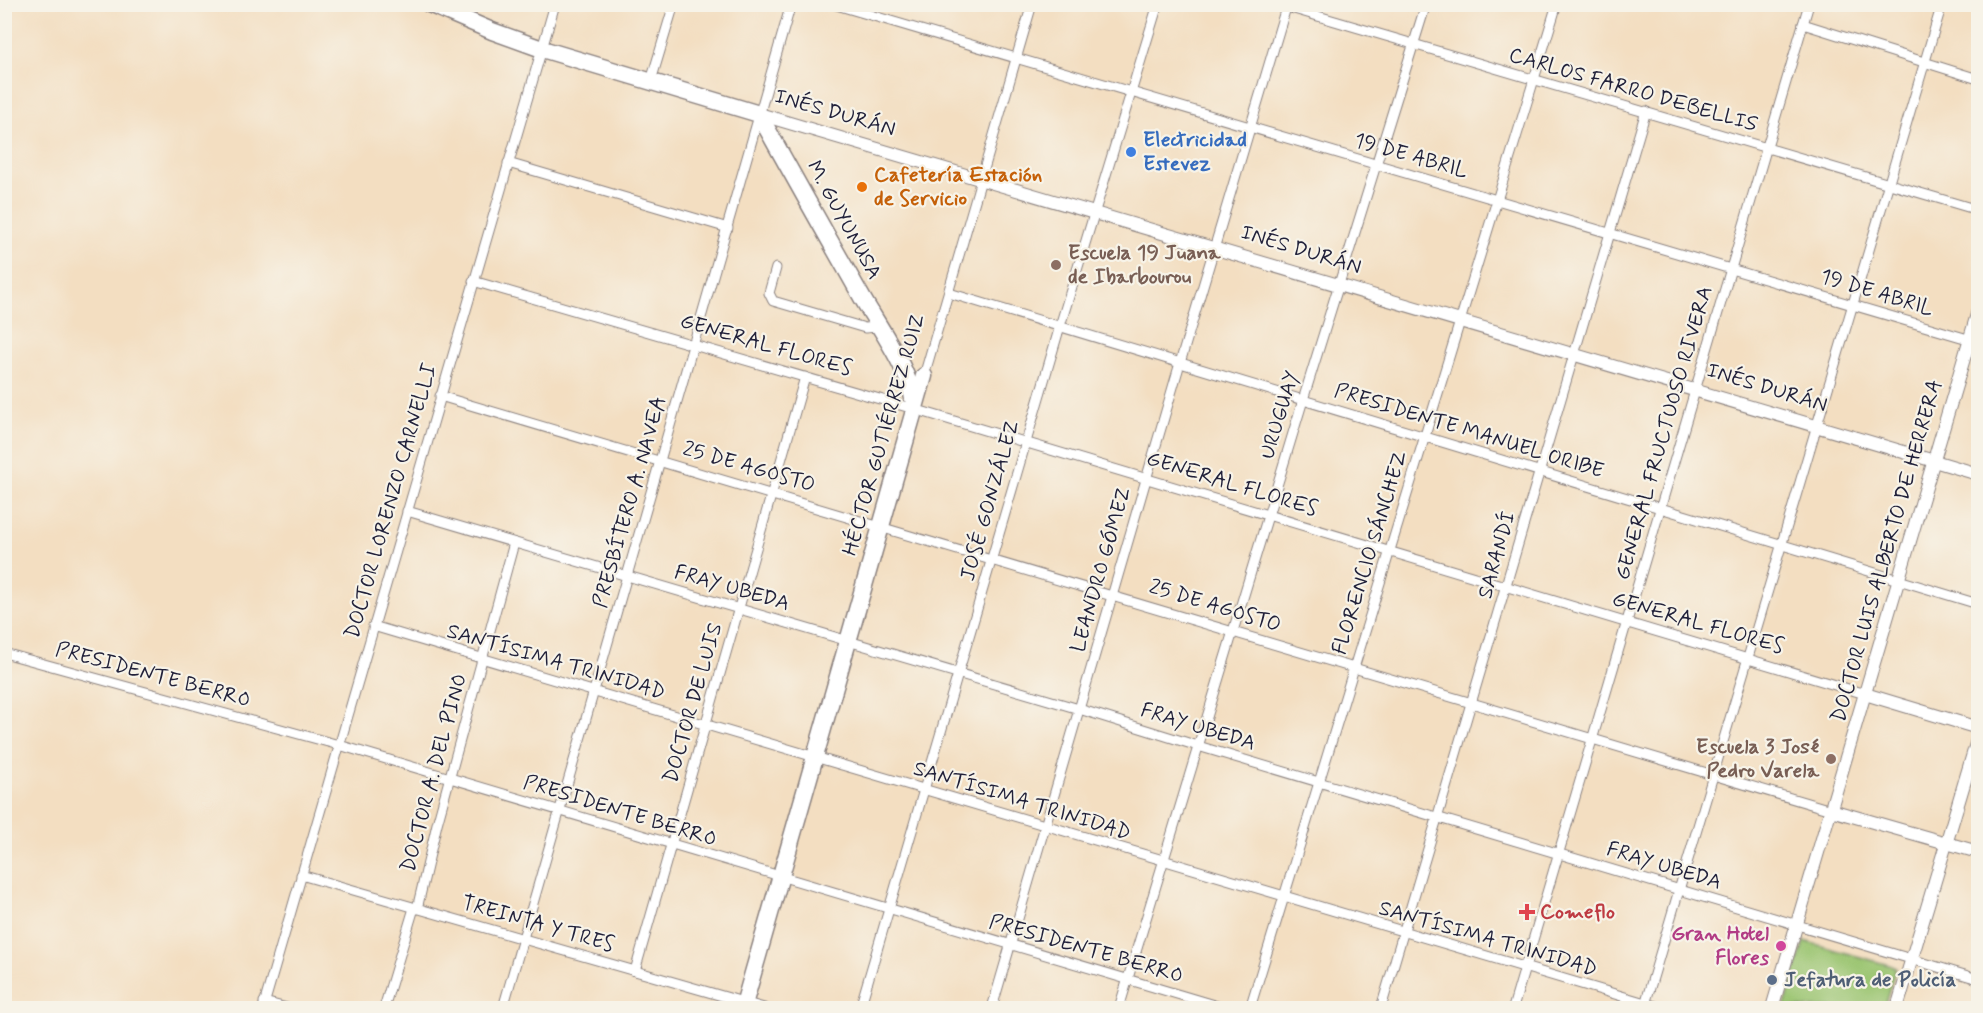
<svg xmlns="http://www.w3.org/2000/svg" width="1983" height="1013" viewBox="0 0 1983 1013" font-family="Mynerve,sans-serif">
  <rect width="100%" height="100%" fill="#f7f3e8"/>
  <filter id="ink" filterUnits="userSpaceOnUse"><feTurbulence type="fractalNoise" baseFrequency=".0167" numOctaves="2"/><feDisplacementMap in="SourceGraphic" scale="12" xChannelSelector="R" yChannelSelector="G"/><feConvolveMatrix kernelMatrix="1 2 1 2 8 2 1 2 1" color-interpolation-filters="sRGB"/></filter>
  <filter id="wash" filterUnits="userSpaceOnUse"><feTurbulence type="fractalNoise" baseFrequency=".008" numOctaves="4" result="noise"/><feDisplacementMap in="SourceGraphic" scale="24" xChannelSelector="R" yChannelSelector="G"/><feGaussianBlur stdDeviation="1.35" result="paint"/><feColorMatrix in="noise" values="0 0 0 0 0 0 0 0 0 0 0 0 0 0 0 0 0 1.4 0 .05"/><feComposite in="paint" operator="in"/></filter>
  <g filter="url(#wash)">
    <rect width="100%" height="100%" fill="#f3dec1"/>
    <polygon fill="#9ac470" stroke="#5e7356" stroke-width="1.5" points="1804,941 1896,967 1884,1008 1784,1008"/>
  </g>
  <g filter="url(#ink)">
    <g fill="none" stroke-linecap="round" stroke-linejoin="round">
      <defs>
        <g id="street">
          <polyline points="833,4 1978,342"/>
          <polyline points="1277,4 1978,210"/>
          <polyline points="1803,24 1978,79"/>
          <polyline points="651,81 674,4"/>
          <polyline points="508,163 728,228"/>
          <polyline points="776,268 769,293 773,301 865,328 878,327"/>
          <polyline points="473,281 914,409 1865,694"/>
          <polyline points="949,293 1978,604"/>
          <polyline points="924,376 1032,4"/>
          <polyline points="440,396 1831,810"/>
          <polyline points="407,511 1079,709 1198,746 1978,979"/>
          <polyline points="373,626 1662,1008"/>
          <polyline points="4,653 339,745 1224,1008"/>
          <polyline points="301,875 764,1008"/>
          <polyline points="417,909 437,824 514,543"/>
          <polyline points="635,971 805,377"/>
          <polyline points="264,1002 287,1008"/>
          <polyline points="263,1008 555,4"/>
          <polyline points="384,1008 414,908"/>
          <polyline points="503,1008 791,4"/>
          <polyline points="860,1008 1060,326 1158,4"/>
          <polyline points="992,1008 1180,363 1287,4"/>
          <polyline points="1119,1008 1303,400 1426,4"/>
          <polyline points="1250,1008 1557,4"/>
          <polyline points="1381,1008 1646,111"/>
          <polyline points="1513,1008 1809,4"/>
          <polyline points="1644,1008 1942,4"/>
        </g>
        <g id="secondary">
          <polyline points="759,114 1978,474"/>
          <polyline points="1865,694 1978,728"/>
          <polyline points="1831,810 1978,852"/>
          <polyline points="1772,1008 1978,311"/>
          <polyline points="1897,1008 1978,737"/>
        </g>
        <g id="highway">
          <path d="M429,4L492,31L542,49L759,114C792,174 826,234 860,294C877,325 914,374 914,409"/>
          <polyline points="743,1008 924,376"/>
        </g>
      </defs>
      <use href="#street" stroke="#8a807e" stroke-width="11"/>
      <use href="#secondary" stroke="#8a807e" stroke-width="14"/>
      <use href="#highway" stroke="#8a807e" stroke-width="19"/>
      <use href="#street" stroke="#fff" stroke-width="9"/>
      <use href="#secondary" stroke="#fff" stroke-width="12"/>
      <use href="#highway" stroke="#fff" stroke-width="16"/>
    </g>
  </g>
  <circle fill="#3f7fe0" stroke="#f7f3e8" stroke-width="2" cx="1131" cy="152" r="6"/>
  <circle fill="#e8710a" stroke="#f7f3e8" stroke-width="2" cx="862" cy="187" r="6"/>
  <g fill="#8d6e63" stroke="#f7f3e8" stroke-width="2">
    <circle cx="1056" cy="265" r="6"/>
    <circle cx="1831" cy="759" r="6"/>
  </g>
  <path fill="#e0444e" stroke="#f7f3e8" stroke-width="2" d="M1524 903h6v6h6v6h-6v6h-6v-6h-6v-6h6z"/>
  <circle fill="#d1479c" stroke="#f7f3e8" stroke-width="2" cx="1781" cy="946" r="6"/>
  <circle fill="#5c6f8a" stroke="#f7f3e8" stroke-width="2" cx="1772" cy="980" r="6"/>
  <g text-anchor="middle" dominant-baseline="central" stroke-width="4.5" stroke-linejoin="round" paint-order="stroke">
    <g font-size="21" fill="#22223b" stroke="#f7f3e8">
      <text transform="translate(1633 90) rotate(16)">CARLOS FARRO DEBELLIS</text>
      <text transform="translate(835 113) rotate(16)">INÉS DURÁN</text>
      <text transform="translate(1411 156) rotate(16)">19 DE ABRIL</text>
      <text transform="translate(844 220) rotate(61)">M. GUYUNUSA</text>
      <text transform="translate(1301 250) rotate(17)">INÉS DURÁN</text>
      <text transform="translate(1877 293) rotate(17)">19 DE ABRIL</text>
      <text transform="translate(766 345) rotate(16)">GENERAL FLORES</text>
      <text transform="translate(1767 388) rotate(17)">INÉS DURÁN</text>
      <text transform="translate(1280 415) rotate(-73)">URUGUAY</text>
      <text transform="translate(1469 431) rotate(17)">PRESIDENTE MANUEL ORIBE</text>
      <text transform="translate(1664 433) rotate(-74)">GENERAL FRUCTUOSO RIVERA</text>
      <text transform="translate(884 435) rotate(-74)">HÉCTOR GUTIÉRREZ RUIZ</text>
      <text transform="translate(749 467) rotate(16)">25 DE AGOSTO</text>
      <text transform="translate(1232 484) rotate(17)">GENERAL FLORES</text>
      <text transform="translate(391 501) rotate(-74)">DOCTOR LORENZO CARNELLI</text>
      <text transform="translate(990 501) rotate(-74)">JOSÉ GONZÁLEZ</text>
      <text transform="translate(630 502) rotate(-74)">PRESBÍTERO A. NAVEA</text>
      <text transform="translate(1887 551) rotate(-74)">DOCTOR LUIS ALBERTO DE HERRERA</text>
      <text transform="translate(1370 553) rotate(-73)">FLORENCIO SÁNCHEZ</text>
      <text transform="translate(1497 555) rotate(-74)">SARANDÍ</text>
      <text transform="translate(1101 570) rotate(-74)">LEANDRO GÓMEZ</text>
      <text transform="translate(732 588) rotate(16)">FRAY UBEDA</text>
      <text transform="translate(1215 606) rotate(17)">25 DE AGOSTO</text>
      <text transform="translate(1698 623) rotate(16)">GENERAL FLORES</text>
      <text transform="translate(556 662) rotate(16)">SANTÍSIMA TRINIDAD</text>
      <text transform="translate(153 675) rotate(15)">PRESIDENTE BERRO</text>
      <text transform="translate(693 703) rotate(-74)">DOCTOR DE LUIS</text>
      <text transform="translate(1198 727) rotate(17)">FRAY UBEDA</text>
      <text transform="translate(434 773) rotate(-75)">DOCTOR A. DEL PINO</text>
      <text transform="translate(1022 801) rotate(17)">SANTÍSIMA TRINIDAD</text>
      <text transform="translate(620 811) rotate(17)">PRESIDENTE BERRO</text>
      <text transform="translate(1664 866) rotate(17)">FRAY UBEDA</text>
      <text transform="translate(538 924) rotate(16)">TREINTA Y TRES</text>
      <text transform="translate(1488 939) rotate(16)">SANTÍSIMA TRINIDAD</text>
      <text transform="translate(1086 949) rotate(16)">PRESIDENTE BERRO</text>
    </g>
    <g font-size="21" font-weight="bold" fill="#366cbe" stroke="#f7f3e8" text-anchor="start">
      <text x="1143" y="140">Electricidad<tspan x="1143" dy="24">Estevez</tspan></text>
    </g>
    <g font-size="21" font-weight="bold" fill="#c56008" stroke="#f7f3e8" text-anchor="start">
      <text x="874" y="175">Cafetería Estación<tspan x="874" dy="24">de Servicio</tspan></text>
    </g>
    <g font-size="21" font-weight="bold" fill="#785e54" stroke="#f7f3e8" text-anchor="start">
      <text x="1068" y="253">Escuela 19 Juana<tspan x="1068" dy="24">de Ibarbourou</tspan></text>
      <text x="1819" y="747" text-anchor="end">Escuela 3 José<tspan x="1819" dy="24">Pedro Varela</tspan></text>
    </g>
    <g font-size="21" font-weight="bold" fill="#be3a42" stroke="#f7f3e8" text-anchor="start">
      <text x="1540" y="912">Comeflo</text>
    </g>
    <g font-size="21" font-weight="bold" fill="#b23c85" stroke="#f7f3e8" text-anchor="end">
      <text x="1769" y="934">Gran Hotel<tspan x="1769" dy="24">Flores</tspan></text>
    </g>
    <g font-size="21" font-weight="bold" fill="#4e5e75" stroke="#f7f3e8" text-anchor="start">
      <text x="1784" y="980">Jefatura de Policía</text>
    </g>
  </g>
  <rect width="1983" height="1013" fill="none" stroke="#f7f3e8" stroke-width="24"/>
</svg>
